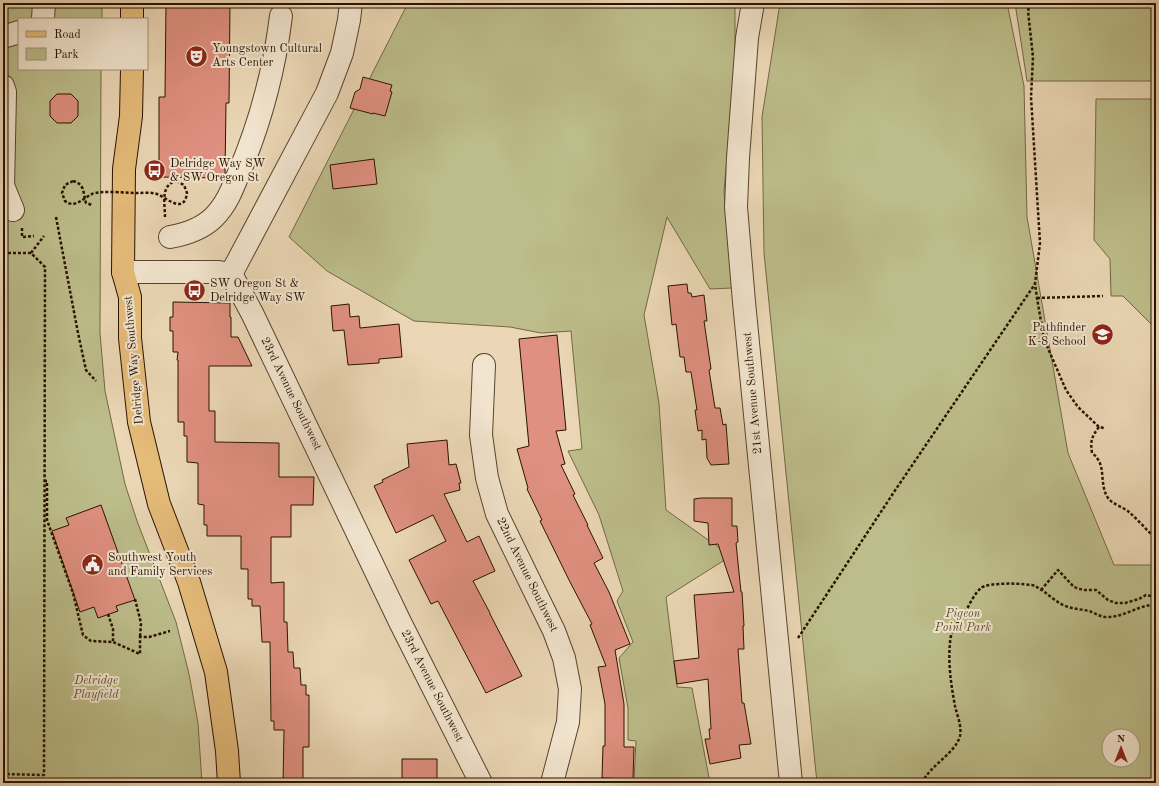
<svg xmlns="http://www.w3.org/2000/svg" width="1159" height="786" viewBox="0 0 1159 786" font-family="'Old Standard TT',serif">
  <rect width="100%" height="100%" fill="#ebd7b5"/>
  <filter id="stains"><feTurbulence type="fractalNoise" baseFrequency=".005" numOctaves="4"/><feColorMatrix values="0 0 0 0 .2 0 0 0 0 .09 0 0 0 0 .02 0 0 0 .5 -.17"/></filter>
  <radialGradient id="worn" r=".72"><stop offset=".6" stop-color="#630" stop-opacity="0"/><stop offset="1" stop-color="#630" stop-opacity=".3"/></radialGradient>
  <g fill="#bcbd8a" stroke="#726845" fill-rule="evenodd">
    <polygon points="3,3 102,3 102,19 19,19 19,69 101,69 100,333 105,391 125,484 137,521 176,622 189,674 198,723 202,783 3,783"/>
    <polygon points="414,3 735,3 735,61 724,192 732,288 710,289 667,217 644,315 659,403 666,510 731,556 666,597 677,687 692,688 710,783 634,782 636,741 628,740 628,708 619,658 633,642 617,601 623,591 599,515 568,451 582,449 571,331 541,333 510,327 414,321 327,271 289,237 406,7"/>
    <path d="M780,3H1007L1024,86L1027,217L1068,453L1114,565H1156V783H817L764,253L762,117ZM1109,736H1133V760H1109Z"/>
    <polygon points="1015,3 1156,3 1156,81 1027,81"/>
    <polygon points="1096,99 1156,99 1156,329 1123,296 1111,296 1110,259 1094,240"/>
  </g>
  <g fill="#e09080" stroke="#291200">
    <polygon points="166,3 230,3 229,103 226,103 225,174 223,178 159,177 159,97 165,97"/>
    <polygon points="363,77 392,85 390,91 392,92 385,116 373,113 373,114 350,108 355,92 360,89"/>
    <polygon points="57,94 71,94 78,101 78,116 71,123 57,123 50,116 50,101"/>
    <polygon points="374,159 377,184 333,189 330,165"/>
    <polygon points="687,284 688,293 691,293 692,297 704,295 707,321 704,321 711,369 709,370 715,408 720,408 723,425 726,424 729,464 711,465 707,458 706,439 702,440 702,430 698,431 695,410 697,410 691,372 686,372 684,357 680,357 676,324 672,325 668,286"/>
    <polygon points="173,302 230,303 230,317 231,317 231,337 238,337 252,366 209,366 209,411 215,411 215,442 279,443 279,477 314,477 313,505 291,505 291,537 271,537 271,583 284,582 284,622 287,622 288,652 293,652 294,668 300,668 301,685 306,685 306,695 309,695 309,747 303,747 303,783 283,783 284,730 274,730 274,721 271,721 270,642 262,642 260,606 252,606 252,599 248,599 248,569 241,569 241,536 207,536 207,525 204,525 204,505 198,504 198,463 187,462 187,436 184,436 184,422 178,422 178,360 177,360 178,352 173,352 173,331 170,331 170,317 173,317"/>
    <polygon points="349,304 350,317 359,316 360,328 399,324 402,357 379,359 379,363 348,365 344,330 333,331 331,306"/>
    <polygon points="557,335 566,430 556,431 565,464 561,465 575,494 573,495 588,525 587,525 603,558 594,563 609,592 630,644 615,650 624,704 624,747 634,747 633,779 602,778 603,746 605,746 605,704 598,667 606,666 590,625 592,624 570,582 540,521 542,520 527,489 528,488 517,449 529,446 519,339"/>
    <polygon points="447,440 449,465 456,464 461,483 459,483 460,490 444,494 467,542 479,536 495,571 473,581 490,613 490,614 522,676 486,693 438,601 431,604 409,560 446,541 433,515 396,533 374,486 383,482 382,480 409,467 407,444"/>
    <polygon points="701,498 732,498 732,526 737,526 738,542 736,543 741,592 742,592 744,626 743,626 744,649 738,649 742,703 744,703 751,744 739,745 741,758 710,764 705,739 710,739 709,729 711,729 708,679 677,684 674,661 699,658 694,595 734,592 718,544 709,545 708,523 694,521 694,499"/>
    <polygon points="101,505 135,600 116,606 118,611 98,618 94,607 80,612 52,531 69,525 66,518"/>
    <polygon points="402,759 437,759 437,783 409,783 409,780 402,779"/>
  </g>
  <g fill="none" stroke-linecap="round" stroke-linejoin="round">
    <defs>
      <g id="minor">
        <polyline points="753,3 747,38 738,158 736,207 744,302 791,783"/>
        <polyline points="43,19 44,3"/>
        <polyline points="3,37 19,32"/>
        <polyline points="3,86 5,92 3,188"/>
        <polyline points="4,188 13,210"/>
        <path d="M170,237C187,234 202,229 214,217C226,205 232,190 238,175C261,122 274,72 281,16"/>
        <polyline points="123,272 219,272 231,274"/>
        <polyline points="231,274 252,313 400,622 481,783"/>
        <polyline points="231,274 327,93 342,53 349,20 351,3"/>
        <polyline points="484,365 481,435 487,478 497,514 554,631 564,658 570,689 568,722 552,783"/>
      </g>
      <g id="major">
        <polyline points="132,19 132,3"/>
        <polyline points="132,69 131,116 124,169 123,272 130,297 130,338 139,422 159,504 189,582 216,672 227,751 229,783"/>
      </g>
    </defs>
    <use href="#minor" stroke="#5a432d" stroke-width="24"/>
    <use href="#major" stroke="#291200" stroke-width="24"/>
    <g stroke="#291200" stroke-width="2.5" stroke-dasharray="3 2" stroke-linecap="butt">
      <polyline points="1030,3 1028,11 1033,57 1031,97 1040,243 1035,284 1037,298 1044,339 1066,390 1078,407 1099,427 1104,428"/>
      <path d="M73,181C85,184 83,193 86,203L92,205"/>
      <polyline points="56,217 78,333 86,370 96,381"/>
      <path d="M165,217C165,204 160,185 176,181"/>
      <polyline points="22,228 22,237 34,236"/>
      <polyline points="3,253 31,253 45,267 44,775 3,774"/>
      <polyline points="31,253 44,236"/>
      <polyline points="1037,298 1103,296"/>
      <path d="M1099,427C1092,436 1090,441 1092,453C1108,465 1098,483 1108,498C1112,504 1123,507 1129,512C1137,519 1145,528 1153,536L1156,535"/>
      <polyline points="44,481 47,481 47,520 73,593 83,635 91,641 113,642 140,654 140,637 149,637 170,631"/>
      <polyline points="1041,590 1058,570 1074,587 1083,590 1096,590 1108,600 1116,603 1125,603 1139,599 1146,595 1156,597"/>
      <polyline points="135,599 141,623 140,637"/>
      <polyline points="108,614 113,629 113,642"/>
      <polyline points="798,638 896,489 1035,284"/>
      <path d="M922,783C930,765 955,754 960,736C962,726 957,715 955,706C951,685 948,663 950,643C950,630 960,621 966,611C970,603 975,593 981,588C988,582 1027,583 1035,586C1045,591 1053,600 1063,605C1071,609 1080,609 1089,611C1095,613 1100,617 1106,617C1124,618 1139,604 1156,605"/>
    </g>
    <use href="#minor" stroke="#f2e5cf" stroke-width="22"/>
    <use href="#major" stroke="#e6bc7a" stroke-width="22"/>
    <path stroke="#291200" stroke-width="2.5" stroke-dasharray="3 2" stroke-linecap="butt" d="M73,181L65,185L62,193L65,201C75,209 83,198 92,194C100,190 128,193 138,193C144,193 151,192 157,194C167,198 184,215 187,193L184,185L176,181"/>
  </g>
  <defs>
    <symbol id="theatre-disc" viewBox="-11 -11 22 22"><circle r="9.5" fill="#8f2418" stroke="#f2e5cf"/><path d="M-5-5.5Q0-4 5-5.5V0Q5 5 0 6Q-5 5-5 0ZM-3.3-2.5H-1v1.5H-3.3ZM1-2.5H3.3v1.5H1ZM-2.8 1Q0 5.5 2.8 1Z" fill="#fff"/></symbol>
    <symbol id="bus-disc" viewBox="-11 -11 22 22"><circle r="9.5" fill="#8f2418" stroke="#f2e5cf"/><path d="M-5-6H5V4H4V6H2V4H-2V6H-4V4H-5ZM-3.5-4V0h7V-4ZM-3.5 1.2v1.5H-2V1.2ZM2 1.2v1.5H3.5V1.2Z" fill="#fff"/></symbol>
    <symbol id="school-disc" viewBox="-11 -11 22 22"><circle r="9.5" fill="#8f2418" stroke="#f2e5cf"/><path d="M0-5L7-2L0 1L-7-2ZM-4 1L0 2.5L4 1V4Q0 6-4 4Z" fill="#fff"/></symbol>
    <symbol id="civic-disc" viewBox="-11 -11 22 22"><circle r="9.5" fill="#8f2418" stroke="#f2e5cf"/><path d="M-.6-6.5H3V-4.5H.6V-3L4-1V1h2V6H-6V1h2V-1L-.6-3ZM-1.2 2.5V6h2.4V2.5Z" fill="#fff"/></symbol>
  </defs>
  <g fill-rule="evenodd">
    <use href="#theatre-disc" x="184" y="44" width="25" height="25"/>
    <use href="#bus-disc" x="142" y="158" width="25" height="25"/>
    <use href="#bus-disc" x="182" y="278" width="25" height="25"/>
    <use href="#school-disc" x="1090" y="322" width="25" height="25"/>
    <use href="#civic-disc" x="80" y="552" width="25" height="25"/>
  </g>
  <g text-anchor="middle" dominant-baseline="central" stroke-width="4" stroke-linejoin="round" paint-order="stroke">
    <g font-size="12" fill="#291200" stroke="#f2e5cf" text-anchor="start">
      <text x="212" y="49">Youngstown Cultural<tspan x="212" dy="14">Arts Center</tspan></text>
      <text x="170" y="164">Delridge Way SW<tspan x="170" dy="14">&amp; SW Oregon St</tspan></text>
      <text x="210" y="284">SW Oregon St &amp;<tspan x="210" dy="14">Delridge Way SW</tspan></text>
      <text x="1086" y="328" text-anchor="end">Pathfinder<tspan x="1086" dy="14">K-8 School</tspan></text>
      <text x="108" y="558">Southwest Youth<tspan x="108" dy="14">and Family Services</tspan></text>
    </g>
    <g font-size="12" fill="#291200" stroke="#f2e5cf">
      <text transform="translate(134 360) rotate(-95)">Delridge Way Southwest</text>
      <text transform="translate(753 393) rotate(-95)">21st Avenue Southwest</text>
      <text transform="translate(291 394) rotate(64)">23rd Avenue Southwest</text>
      <text transform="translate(527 575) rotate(64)">22nd Avenue Southwest</text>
      <text transform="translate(432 686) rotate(63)">23rd Avenue Southwest</text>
    </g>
    <g font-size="12" font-style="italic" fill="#5c4e30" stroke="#f2e5cf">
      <text x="963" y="614">Pigeon<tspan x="963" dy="14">Point Park</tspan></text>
      <text x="96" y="681">Delridge<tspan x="96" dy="14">Playfield</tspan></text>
    </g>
  </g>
  <rect width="1159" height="786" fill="none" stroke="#ebd7b5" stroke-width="16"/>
  <rect x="4" y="4" width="1151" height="778" fill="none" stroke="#291200" stroke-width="2"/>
  <rect x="8" y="8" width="1143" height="770" fill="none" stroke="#291200"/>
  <rect x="18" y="18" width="130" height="52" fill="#f2e5cf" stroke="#a2917c"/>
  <rect x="26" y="31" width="20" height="6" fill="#e6bc7a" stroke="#a2917c"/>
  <text x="54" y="38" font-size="12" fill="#291200">Road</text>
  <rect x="26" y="48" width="20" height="12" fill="#bcbd8a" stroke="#a2917c"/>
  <text x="54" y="58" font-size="12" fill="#291200">Park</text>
  <g transform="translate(1121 748)"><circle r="19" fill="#f2e5cf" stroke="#a2917c"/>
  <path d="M0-3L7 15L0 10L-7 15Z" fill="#8f2418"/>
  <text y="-6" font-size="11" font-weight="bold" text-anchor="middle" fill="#291200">N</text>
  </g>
  <rect width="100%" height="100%" filter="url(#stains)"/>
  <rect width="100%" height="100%" fill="url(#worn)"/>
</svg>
